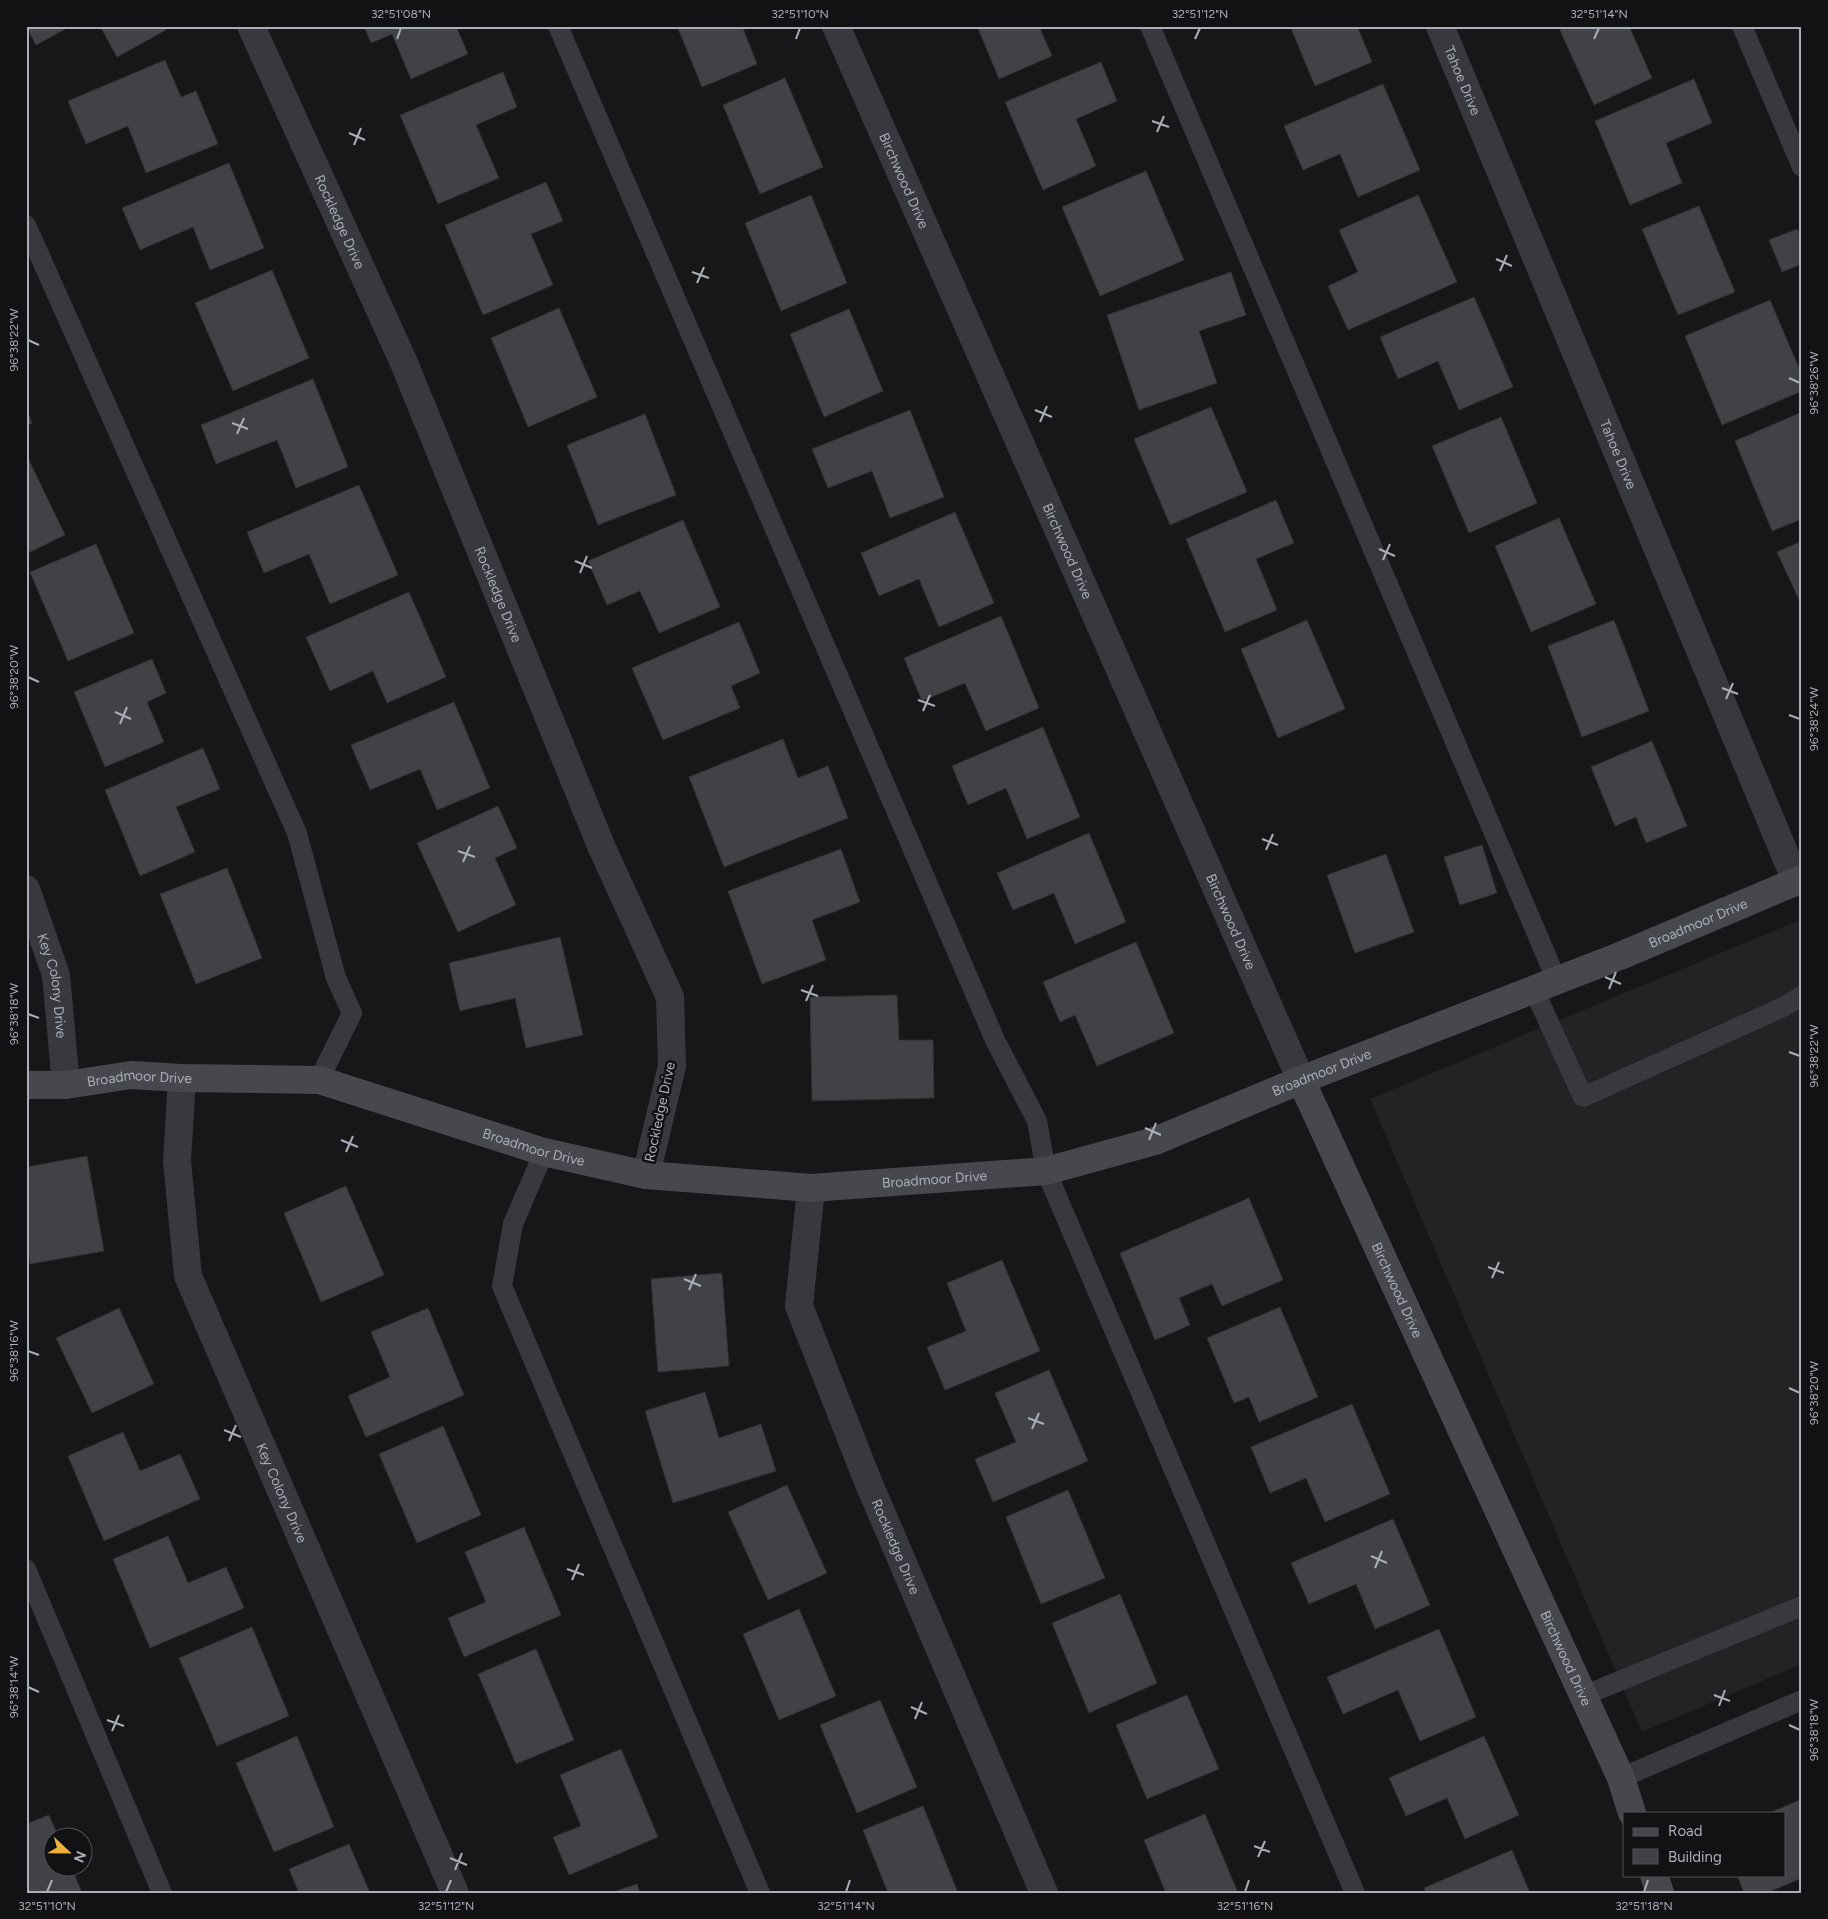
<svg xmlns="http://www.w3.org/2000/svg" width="1828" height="1919" viewBox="0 0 1828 1919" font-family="Figtree,sans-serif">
  <rect width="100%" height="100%" fill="#171719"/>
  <polygon fill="#232326" points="1802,919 1802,1664 1642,1732 1370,1099"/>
  <g fill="#414246" stroke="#313135">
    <polygon points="26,26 71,26 36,45"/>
    <polygon points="100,26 164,26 166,30 117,57"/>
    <polygon points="364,26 456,26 468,54 411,79 392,34 371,43"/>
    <polygon points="677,26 742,26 757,64 702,87"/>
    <polygon points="977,26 1039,26 1052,56 999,79"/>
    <polygon points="1290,26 1357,26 1372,62 1315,86"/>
    <polygon points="1558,26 1629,26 1652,78 1594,105"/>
    <polygon points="165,60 181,97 196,91 218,144 146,173 128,126 86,144 68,101"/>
    <polygon points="1101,62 1117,101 1076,119 1096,166 1043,190 1005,102"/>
    <polygon points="503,72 517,107 476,125 499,178 438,204 400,115"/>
    <polygon points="785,78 823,167 760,194 723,105"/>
    <polygon points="1694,79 1712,123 1666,143 1682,183 1630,205 1595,121"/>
    <polygon points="1383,84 1420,170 1358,197 1340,154 1303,170 1284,126"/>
    <polygon points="229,163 264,248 210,270 193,227 140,250 122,208"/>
    <polygon points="1146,171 1184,260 1100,296 1062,207"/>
    <polygon points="546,182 563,221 531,234 553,285 483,315 445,225"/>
    <polygon points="811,195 847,283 781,311 745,223"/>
    <polygon points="1418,195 1457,282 1348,330 1328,286 1358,272 1339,230"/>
    <polygon points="1699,206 1735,292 1678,315 1642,229"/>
    <polygon points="1797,229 1802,239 1802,264 1782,272 1769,240"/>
    <polygon points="272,270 309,358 233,391 195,303"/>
    <polygon points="1231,272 1246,315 1199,331 1217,383 1139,410 1107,315"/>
    <polygon points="1474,297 1513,387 1459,410 1438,361 1398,379 1380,337"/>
    <polygon points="1770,300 1802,375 1802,391 1722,425 1685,336"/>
    <polygon points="559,308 597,397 528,427 491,338"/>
    <polygon points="849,309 883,391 824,417 790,334"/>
    <polygon points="313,379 348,467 296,488 277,440 216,464 201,425"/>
    <polygon points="1211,407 1247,492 1170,525 1134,439"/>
    <polygon points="26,408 32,423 26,426"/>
    <polygon points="910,410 944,497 890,518 872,471 828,488 812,449"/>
    <polygon points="1802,412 1802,519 1772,531 1735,441"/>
    <polygon points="645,414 676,495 598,525 567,445"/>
    <polygon points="1501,417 1537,503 1469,533 1432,446"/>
    <polygon points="26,454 65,535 26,554"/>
    <polygon points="359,485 398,575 330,604 309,554 264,573 247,532"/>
    <polygon points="1276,500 1294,543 1256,559 1277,610 1225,632 1186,539"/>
    <polygon points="955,512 994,603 939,627 919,579 879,596 861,553"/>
    <polygon points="1559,518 1596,604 1531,632 1495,546"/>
    <polygon points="683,520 720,607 659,633 640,591 607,605 588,561"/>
    <polygon points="1802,541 1802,606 1777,552"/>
    <polygon points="96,544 134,633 68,661 30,572"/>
    <polygon points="409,592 446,677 387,703 373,671 330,691 306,637"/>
    <polygon points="1001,616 1039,708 986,731 965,683 922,701 904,658"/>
    <polygon points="1307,620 1345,709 1278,738 1241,649"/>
    <polygon points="1614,620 1649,711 1582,737 1548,646"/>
    <polygon points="739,622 760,673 731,686 740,708 663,740 632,668"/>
    <polygon points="152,659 166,693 147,702 164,742 105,767 74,692"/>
    <polygon points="454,702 490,788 437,810 420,769 370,790 351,745"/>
    <polygon points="1043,727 1080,817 1027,839 1006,788 968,805 952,766"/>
    <polygon points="783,739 798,778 828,766 848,818 724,867 689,777"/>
    <polygon points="1652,741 1687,826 1646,843 1636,817 1615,826 1591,767"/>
    <polygon points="203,748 220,789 176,807 195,852 140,876 105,790"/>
    <polygon points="498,806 517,848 495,858 516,905 458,932 417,843"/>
    <polygon points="1089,833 1126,922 1075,944 1054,893 1013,910 997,873"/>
    <polygon points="1482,845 1497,893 1460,905 1444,857"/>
    <polygon points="841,849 860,902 812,920 826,960 762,984 728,891"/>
    <polygon points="1386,854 1414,932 1355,953 1327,875"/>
    <polygon points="227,868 262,958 196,984 160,894"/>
    <polygon points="560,937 583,1035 526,1048 515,998 460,1011 449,963"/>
    <polygon points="1136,942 1174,1033 1097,1066 1075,1015 1060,1022 1043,982"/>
    <polygon points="897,995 899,1040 933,1040 934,1098 812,1101 810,997"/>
    <polygon points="87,1156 104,1251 30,1264 26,1239 26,1167"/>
    <polygon points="346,1186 384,1275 321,1302 284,1213"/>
    <polygon points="1249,1198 1283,1280 1222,1306 1212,1284 1179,1298 1190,1325 1155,1340 1120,1253"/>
    <polygon points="1002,1260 1040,1351 945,1390 927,1347 966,1331 947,1283"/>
    <polygon points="722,1273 729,1366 658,1372 651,1279"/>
    <polygon points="1280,1307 1318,1397 1259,1422 1249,1397 1234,1403 1207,1338"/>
    <polygon points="119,1308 154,1384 92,1413 56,1338"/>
    <polygon points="428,1308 464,1395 366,1437 348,1396 390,1377 371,1332"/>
    <polygon points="1049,1370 1088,1461 993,1502 975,1459 1016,1442 995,1393"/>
    <polygon points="705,1392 719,1438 761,1424 776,1471 673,1503 645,1411"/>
    <polygon points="1352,1404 1390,1494 1325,1522 1306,1478 1270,1493 1251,1447"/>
    <polygon points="443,1426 481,1515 417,1543 379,1454"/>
    <polygon points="123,1432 140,1471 180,1454 200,1499 104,1541 68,1456"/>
    <polygon points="787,1485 827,1573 768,1600 728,1512"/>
    <polygon points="1068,1490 1105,1578 1041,1604 1006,1517"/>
    <polygon points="1393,1519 1430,1605 1375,1629 1356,1584 1309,1604 1291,1563"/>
    <polygon points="524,1527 561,1615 464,1657 448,1618 486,1602 465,1552"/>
    <polygon points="168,1536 188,1583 226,1567 244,1608 150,1648 113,1559"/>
    <polygon points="1120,1594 1157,1683 1089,1713 1052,1623"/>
    <polygon points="799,1609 836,1696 779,1720 743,1634"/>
    <polygon points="252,1627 289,1716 217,1746 179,1658"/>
    <polygon points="1439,1629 1476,1717 1420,1741 1398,1690 1343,1714 1327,1677"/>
    <polygon points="536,1649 574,1740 516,1764 478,1674"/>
    <polygon points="1187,1695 1219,1769 1147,1799 1116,1725"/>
    <polygon points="880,1700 917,1787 857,1813 820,1725"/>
    <polygon points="297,1736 334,1827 274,1852 236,1763"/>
    <polygon points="1484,1736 1519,1815 1465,1839 1447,1798 1406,1816 1389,1778"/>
    <polygon points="621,1749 658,1837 569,1875 553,1837 581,1826 560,1775"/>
    <polygon points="1802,1799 1802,1878 1766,1893 1744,1893 1737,1875 1784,1875 1784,1813 1769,1813"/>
    <polygon points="923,1806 958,1893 888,1893 863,1830"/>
    <polygon points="1205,1814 1238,1893 1166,1893 1144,1840"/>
    <polygon points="49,1815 58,1836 52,1836 52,1866 71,1866 82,1893 26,1893 26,1824"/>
    <polygon points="349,1844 370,1893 299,1893 289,1869"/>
    <polygon points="1512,1850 1530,1893 1426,1893 1424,1888"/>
    <polygon points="637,1884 640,1893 610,1893"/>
  </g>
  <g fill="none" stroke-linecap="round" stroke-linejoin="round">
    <g stroke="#38393e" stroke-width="20">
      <polyline points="558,26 995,1040 1037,1121 1046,1171 1355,1893"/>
      <polyline points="1150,26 1557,981"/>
      <polyline points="1742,26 1802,167"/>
      <polyline points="26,225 297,833 336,978 352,1013 319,1080"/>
      <polyline points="1534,990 1583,1097 1781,1008 1802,996"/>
      <polyline points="544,1152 513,1224 502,1286 760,1893"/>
      <polyline points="26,1569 162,1893"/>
      <polyline points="1583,1696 1802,1606"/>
      <polyline points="1621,1778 1802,1700"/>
    </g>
    <g stroke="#38393e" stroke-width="28">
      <path id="s1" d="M251,26L404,363L602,848L670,997L672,1066L646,1175"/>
      <path id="s2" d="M836,26L1301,1080"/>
      <path id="s3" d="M1440,26L1796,881"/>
      <path id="s4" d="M26,889L56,975L66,1085"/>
      <path id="s5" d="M182,1078L177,1161L188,1276L455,1893"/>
      <path id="s6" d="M811,1188L799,1306L867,1479L1044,1893"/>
    </g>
    <g stroke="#46484e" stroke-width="28">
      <path id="s7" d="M1301,1080L1621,1778L1632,1813"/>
      <path id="s8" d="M26,1085H66L131,1075L182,1078L319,1080L544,1152L646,1175L811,1188L1046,1171L1155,1141L1301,1080L1620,956L1802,879"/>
      <polyline points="1654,1875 1660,1893"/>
    </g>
  </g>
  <path fill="none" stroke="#a9aeb8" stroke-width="2" d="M397,39L401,28M796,39L800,28M1195,39L1200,28M1594,39L1599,28M1152,121L1169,127M1157,132L1164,116M349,133L365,140M354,145L361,128M1496,259L1512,266M1500,271L1507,255M692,272L709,278M697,283L704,267M28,340L39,345M1789,378L1800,383M1035,410L1052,417M1040,422L1047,406M232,423L248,429M237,434L244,418M1379,549L1395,556M1383,560L1390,544M575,561L592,568M580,573L587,556M28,677L39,682M1722,688L1738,694M1726,699L1733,683M918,700L935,706M923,711L930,695M115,712L131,719M1789,715L1800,719M120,724L127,707M1262,839L1278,845M1266,850L1273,834M458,851L475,857M463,862L470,846M1605,977L1621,984M1609,989L1616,972M801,990L818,996M806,1001L813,985M28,1014L39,1018M1789,1052L1800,1056M1145,1128L1161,1135M341,1140L358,1147M1149,1140L1156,1123M346,1152L353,1136M1488,1267L1504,1273M1492,1278L1499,1262M684,1279L701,1286M689,1290L696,1274M28,1351L39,1355M1789,1388L1800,1393M1028,1418L1044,1424M1032,1429L1039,1413M224,1430L241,1437M229,1441L236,1425M1371,1556L1387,1563M1375,1568L1382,1551M567,1569L584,1575M572,1580L579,1564M28,1687L39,1692M1714,1695L1730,1701M1719,1706L1725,1690M911,1707L927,1714M915,1719L922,1702M107,1720L124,1726M1789,1725L1800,1730M112,1731L119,1715M1254,1846L1270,1852M1258,1857L1265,1841M450,1858L467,1865M455,1870L462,1853M47,1892L52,1880M446,1892L451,1880M846,1892L850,1880M1245,1892L1249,1880M1644,1892L1648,1880"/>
  <g text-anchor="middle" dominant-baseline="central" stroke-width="5" stroke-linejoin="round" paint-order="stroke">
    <g font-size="14" fill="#a9aeb8" stroke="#121214">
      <text stroke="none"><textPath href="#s3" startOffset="59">Tahoe Drive</textPath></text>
      <text stroke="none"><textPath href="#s2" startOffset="169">Birchwood Drive</textPath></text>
      <text stroke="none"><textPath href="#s1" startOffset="215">Rockledge Drive</textPath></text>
      <text stroke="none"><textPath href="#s3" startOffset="464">Tahoe Drive</textPath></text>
      <text stroke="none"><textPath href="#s2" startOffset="574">Birchwood Drive</textPath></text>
      <text stroke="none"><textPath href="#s1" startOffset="620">Rockledge Drive</textPath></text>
      <text stroke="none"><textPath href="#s2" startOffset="979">Birchwood Drive</textPath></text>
      <text stroke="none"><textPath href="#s8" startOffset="1734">Broadmoor Drive</textPath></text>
      <text stroke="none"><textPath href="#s4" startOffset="101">Key Colony Drive</textPath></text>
      <text stroke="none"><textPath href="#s8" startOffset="1329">Broadmoor Drive</textPath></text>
      <text stroke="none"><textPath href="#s8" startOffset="114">Broadmoor Drive</textPath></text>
      <text transform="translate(660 1112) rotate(-78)">Rockledge Drive</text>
      <text stroke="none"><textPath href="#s8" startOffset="519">Broadmoor Drive</textPath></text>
      <text stroke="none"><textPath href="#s8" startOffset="924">Broadmoor Drive</textPath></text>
      <text stroke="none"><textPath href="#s7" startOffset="231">Birchwood Drive</textPath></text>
      <text stroke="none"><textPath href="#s5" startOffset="435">Key Colony Drive</textPath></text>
      <text stroke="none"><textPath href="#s6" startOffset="378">Rockledge Drive</textPath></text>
      <text stroke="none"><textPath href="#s7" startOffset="636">Birchwood Drive</textPath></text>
    </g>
  </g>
  <rect width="1828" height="1919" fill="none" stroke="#121214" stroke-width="55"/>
  <rect x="1623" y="1812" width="162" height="65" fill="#121214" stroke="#4e5056"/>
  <rect x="1633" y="1828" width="25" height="8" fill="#46484e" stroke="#4e5056"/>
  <text x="1668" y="1836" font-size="15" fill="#a9aeb8">Road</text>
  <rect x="1633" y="1849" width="25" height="15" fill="#414246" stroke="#4e5056"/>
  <text x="1668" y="1862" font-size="15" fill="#a9aeb8">Building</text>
  <g transform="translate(68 1852) rotate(112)"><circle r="24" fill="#121214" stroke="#4e5056"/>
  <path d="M0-4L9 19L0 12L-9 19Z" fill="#ecb23b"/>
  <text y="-8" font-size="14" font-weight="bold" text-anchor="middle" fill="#a9aeb8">N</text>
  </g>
  <rect x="28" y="28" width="1772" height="1864" fill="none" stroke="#a9aeb8" stroke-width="2"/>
  <g font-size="12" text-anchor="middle" fill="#a9aeb8">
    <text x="401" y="18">32°51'08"N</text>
    <text x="800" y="18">32°51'10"N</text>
    <text x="1200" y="18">32°51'12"N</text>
    <text x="1599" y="18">32°51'14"N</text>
    <text transform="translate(14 340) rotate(-90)" y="4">96°38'22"W</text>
    <text transform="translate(1814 383) rotate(-90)" y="4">96°38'26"W</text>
    <text transform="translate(14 677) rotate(-90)" y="4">96°38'20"W</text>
    <text transform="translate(1814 719) rotate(-90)" y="4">96°38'24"W</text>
    <text transform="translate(14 1014) rotate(-90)" y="4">96°38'18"W</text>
    <text transform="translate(1814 1056) rotate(-90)" y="4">96°38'22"W</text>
    <text transform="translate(14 1351) rotate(-90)" y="4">96°38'16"W</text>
    <text transform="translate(1814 1393) rotate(-90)" y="4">96°38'20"W</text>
    <text transform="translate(14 1687) rotate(-90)" y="4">96°38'14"W</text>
    <text transform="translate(1814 1730) rotate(-90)" y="4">96°38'18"W</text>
    <text x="47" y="1910">32°51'10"N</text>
    <text x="446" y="1910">32°51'12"N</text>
    <text x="846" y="1910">32°51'14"N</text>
    <text x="1245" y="1910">32°51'16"N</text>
    <text x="1644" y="1910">32°51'18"N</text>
  </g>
</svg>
